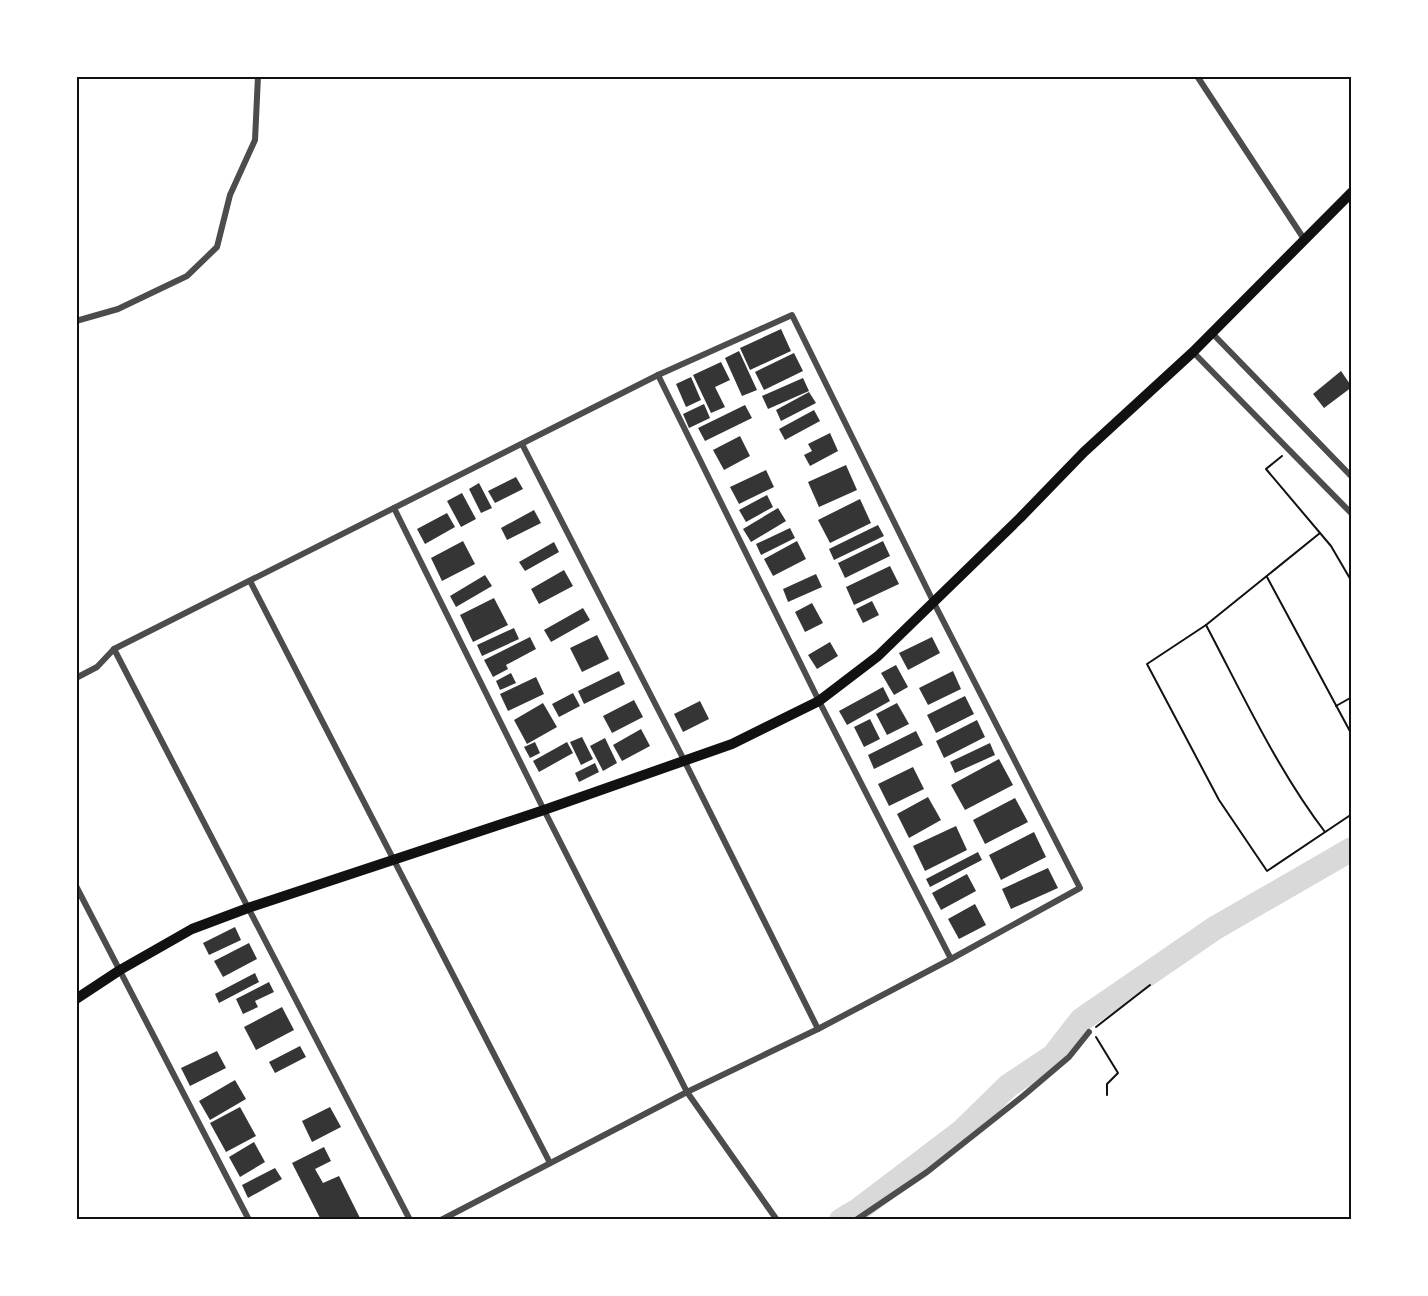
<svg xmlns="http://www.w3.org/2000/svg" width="1428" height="1296" viewBox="0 0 1428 1296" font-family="Roboto,sans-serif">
  <rect width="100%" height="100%" fill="#fff"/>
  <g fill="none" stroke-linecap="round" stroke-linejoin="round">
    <polyline stroke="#d9d9d9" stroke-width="24" points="841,1220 858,1210 962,1131 1008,1086 1053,1056 1081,1020 1215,928 1352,849"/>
  </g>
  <g fill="#353535">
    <polygon points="781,329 791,351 750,370 740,348"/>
    <polygon points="739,351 757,390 742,396 725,358"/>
    <polygon points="794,353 803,371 764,390 755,372"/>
    <polygon points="721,362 730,380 715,387 725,407 711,413 693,375"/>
    <polygon points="1341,371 1352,387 1324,408 1313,394"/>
    <polygon points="691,377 701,400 686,407 676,384"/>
    <polygon points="803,378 809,391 768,409 762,396"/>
    <polygon points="809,392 816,403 781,421 776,410"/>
    <polygon points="704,404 710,418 689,428 683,414"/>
    <polygon points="745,405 752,418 705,441 698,428"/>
    <polygon points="814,410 820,421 785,440 779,429"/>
    <polygon points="830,433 838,451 810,466 804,455 812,451 808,444"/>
    <polygon points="740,436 750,456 724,470 713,450"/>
    <polygon points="846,465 857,490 819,507 808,482"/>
    <polygon points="766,470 774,487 739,504 730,487"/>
    <polygon points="516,477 523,489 495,503 488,491"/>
    <polygon points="479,483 492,508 481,513 469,489"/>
    <polygon points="462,493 476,519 461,527 447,501"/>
    <polygon points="767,495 773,507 746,522 739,510"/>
    <polygon points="860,499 871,523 830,543 818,520"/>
    <polygon points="778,508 786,521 751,542 743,529"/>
    <polygon points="534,510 541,523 507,540 501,528"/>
    <polygon points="447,513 455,527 425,544 417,529"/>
    <polygon points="878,525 884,536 834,560 829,549"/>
    <polygon points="790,528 795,538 761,555 756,544"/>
    <polygon points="463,541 475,564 442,581 431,558"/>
    <polygon points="797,541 806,559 773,576 764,559"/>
    <polygon points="883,541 890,556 845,578 838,563"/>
    <polygon points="554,542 559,552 525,571 519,562"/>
    <polygon points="890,566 899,584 854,605 846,587"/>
    <polygon points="564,570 573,586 539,604 531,589"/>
    <polygon points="816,574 822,587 788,602 783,589"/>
    <polygon points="485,575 492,586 456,607 450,596"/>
    <polygon points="494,598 508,625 473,642 460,615"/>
    <polygon points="872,601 879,615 863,623 856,609"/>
    <polygon points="812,603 823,623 805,632 795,612"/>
    <polygon points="583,608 590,620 551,642 544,630"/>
    <polygon points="514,628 519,639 482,656 477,645"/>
    <polygon points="597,635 609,659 582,672 570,648"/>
    <polygon points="530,637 536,649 506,665 508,669 493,677 484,660"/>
    <polygon points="932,637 940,653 908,670 899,653"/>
    <polygon points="830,642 838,656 817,669 808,655"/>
    <polygon points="896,665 908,687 894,695 881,673"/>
    <polygon points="619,671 625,684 584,704 578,691"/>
    <polygon points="953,671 961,689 928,705 919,688"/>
    <polygon points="511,673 516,683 500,690 496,681"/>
    <polygon points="536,677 544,694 508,711 500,694"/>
    <polygon points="883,687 890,701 847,725 839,711"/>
    <polygon points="573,693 580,706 559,717 552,704"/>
    <polygon points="965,696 974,714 936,733 927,715"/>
    <polygon points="634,700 643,717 612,733 603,716"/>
    <polygon points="700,701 709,719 683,732 674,714"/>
    <polygon points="543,703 557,727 527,744 514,720"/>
    <polygon points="897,703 909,724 887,735 876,714"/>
    <polygon points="870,719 880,739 864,747 854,727"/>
    <polygon points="977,720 985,737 944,758 936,741"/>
    <polygon points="641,729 650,746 622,761 613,745"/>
    <polygon points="916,731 923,745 874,769 868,755"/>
    <polygon points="582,737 593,759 581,765 570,742"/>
    <polygon points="605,738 617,763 603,771 590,746"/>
    <polygon points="535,742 540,753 530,758 524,747"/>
    <polygon points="567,742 573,753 539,772 533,761"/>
    <polygon points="990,743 995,755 955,773 950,762"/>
    <polygon points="999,759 1013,785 965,810 951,785"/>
    <polygon points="595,763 599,772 579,782 575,773"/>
    <polygon points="913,767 924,789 889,806 878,784"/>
    <polygon points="928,797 941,820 909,838 897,814"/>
    <polygon points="1015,798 1028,822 985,844 973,820"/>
    <polygon points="956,826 967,850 925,871 913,846"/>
    <polygon points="1034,832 1046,857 1001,880 989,855"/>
    <polygon points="978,852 982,860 930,887 926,879"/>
    <polygon points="1048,868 1058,888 1011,909 1002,889"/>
    <polygon points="967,874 976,891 941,910 932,893"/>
    <polygon points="975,904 986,925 959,939 948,919"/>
    <polygon points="235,927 241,940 209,955 203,943"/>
    <polygon points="249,943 257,959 223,977 214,961"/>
    <polygon points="255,973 259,982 219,1003 215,994"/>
    <polygon points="269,982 274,992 255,1001 258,1007 243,1014 236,999"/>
    <polygon points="282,1007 294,1030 256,1050 244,1027"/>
    <polygon points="300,1046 306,1057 275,1073 269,1062"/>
    <polygon points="217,1051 226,1068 190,1086 181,1068"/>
    <polygon points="235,1080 246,1099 210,1120 199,1101"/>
    <polygon points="240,1107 256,1136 226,1152 210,1123"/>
    <polygon points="330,1107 341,1127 312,1142 302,1121"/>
    <polygon points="254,1142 265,1162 240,1177 229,1157"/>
    <polygon points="324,1147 331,1161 315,1169 323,1183 339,1176 361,1220 321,1220 292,1163"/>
    <polygon points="275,1168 282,1179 248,1198 242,1185"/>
  </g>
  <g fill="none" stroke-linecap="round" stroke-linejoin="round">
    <g stroke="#111" stroke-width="2">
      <polyline points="1282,456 1266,469 1331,546 1352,582"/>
      <polyline points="1320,533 1206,625 1147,664 1219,800 1267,871 1352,814"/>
      <polyline points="1267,577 1352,735"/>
      <path d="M1206,625C1243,695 1277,769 1325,832"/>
      <polyline points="1336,706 1352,697"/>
      <polyline points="1096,1027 1150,985"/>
      <polyline points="1096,1037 1118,1073 1107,1084 1107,1095"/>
    </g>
    <g stroke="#4c4c4c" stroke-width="6">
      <polyline points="1197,76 1304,239"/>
      <polyline points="76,321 118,309 187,276 217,247 230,195 255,140 258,76"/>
      <polyline points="1211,332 1352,477"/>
      <polyline points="1193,352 1352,514"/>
      <polyline points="658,375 819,701 951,959"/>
      <polyline points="522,444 684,760 818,1029"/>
      <polyline points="394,508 544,810 687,1092 777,1220"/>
      <polyline points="250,581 550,1163"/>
      <polyline points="114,649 410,1220"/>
      <polyline points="76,678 97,667 114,649 658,375 792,315 933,601 1080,888 951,959 818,1029 687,1092 441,1220"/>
      <polyline points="76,886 249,1220"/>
      <polyline points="856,1220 927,1172 1023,1096 1069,1057 1089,1032"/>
    </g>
    <polyline stroke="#111" stroke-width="10" points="76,999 120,970 192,929 248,908 544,810 732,744 819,701 878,656 1020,518 1084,452 1193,352 1352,192"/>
  </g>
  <rect width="1428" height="1296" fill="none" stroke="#ffffff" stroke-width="156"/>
  <rect x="78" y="78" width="1272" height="1140" fill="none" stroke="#111" stroke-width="2"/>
</svg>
